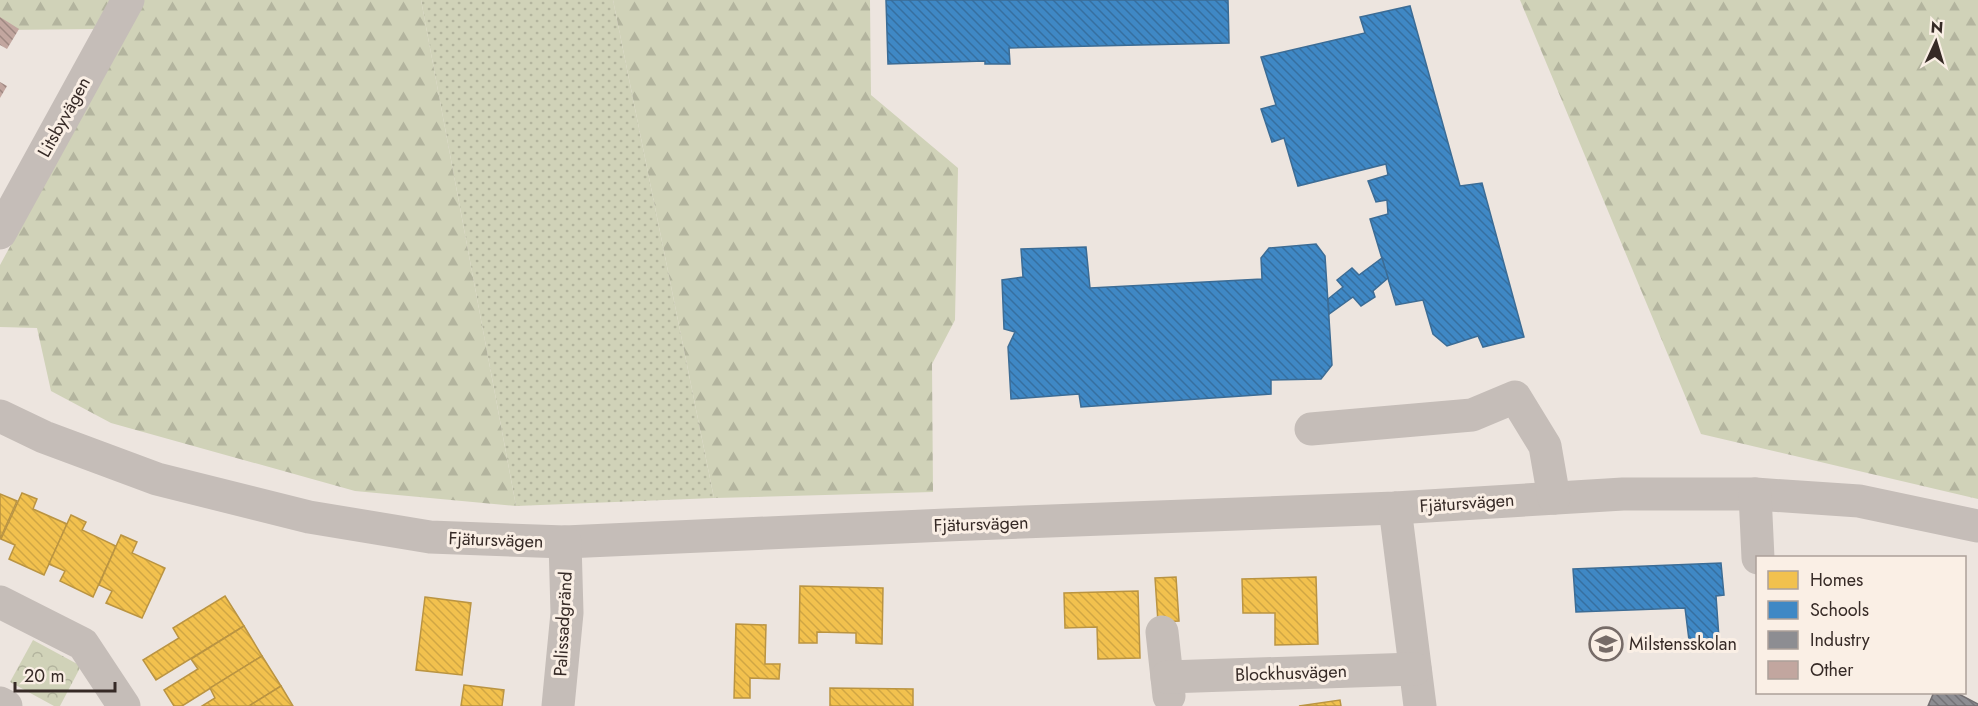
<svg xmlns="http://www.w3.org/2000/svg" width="1978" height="706" viewBox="0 0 1978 706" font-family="Jost,sans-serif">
  <defs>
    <pattern id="grass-dots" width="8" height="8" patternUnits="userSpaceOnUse" patternTransform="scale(1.5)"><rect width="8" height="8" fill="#d0d2b8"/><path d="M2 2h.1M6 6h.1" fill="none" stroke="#b3b49e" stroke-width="1.8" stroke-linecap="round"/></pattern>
    <pattern id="forest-firs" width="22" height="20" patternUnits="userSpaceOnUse" patternTransform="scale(1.5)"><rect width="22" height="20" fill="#d0d2b8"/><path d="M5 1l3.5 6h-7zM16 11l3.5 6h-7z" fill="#b3b49e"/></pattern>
    <pattern id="park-crowns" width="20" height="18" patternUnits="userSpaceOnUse" patternTransform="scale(1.5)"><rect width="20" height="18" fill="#d0d2b8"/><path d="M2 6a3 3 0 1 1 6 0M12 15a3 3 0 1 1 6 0" fill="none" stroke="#b3b49e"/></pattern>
    <pattern id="homes-back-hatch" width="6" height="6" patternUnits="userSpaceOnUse" patternTransform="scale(1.5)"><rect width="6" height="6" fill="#f2c14e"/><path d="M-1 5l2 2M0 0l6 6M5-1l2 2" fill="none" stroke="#d0a644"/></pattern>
    <pattern id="schools-back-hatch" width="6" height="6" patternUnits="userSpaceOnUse" patternTransform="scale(1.5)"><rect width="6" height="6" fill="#3f88c5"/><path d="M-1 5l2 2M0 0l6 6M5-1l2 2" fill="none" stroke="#366fa0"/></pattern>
    <pattern id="industry-back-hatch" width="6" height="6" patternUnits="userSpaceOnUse" patternTransform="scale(1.5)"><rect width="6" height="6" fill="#8d8d92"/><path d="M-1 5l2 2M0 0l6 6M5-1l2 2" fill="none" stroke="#747377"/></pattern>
    <pattern id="building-back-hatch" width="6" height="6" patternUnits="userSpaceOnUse" patternTransform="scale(1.5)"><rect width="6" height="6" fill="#c2a69f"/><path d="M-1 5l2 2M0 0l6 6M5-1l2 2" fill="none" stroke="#9e8781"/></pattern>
  </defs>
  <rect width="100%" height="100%" fill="#ede5df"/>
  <polygon fill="url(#grass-dots)" points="421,0 613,0 714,498 516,506"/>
  <g fill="url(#forest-firs)">
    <polygon points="0,0 112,0 98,29 0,30"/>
    <polygon points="144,0 421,0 516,506 355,491 111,423 51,391 37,328 0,327 0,265"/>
    <polygon points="613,0 870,0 871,95 958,168 955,320 932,364 933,492 714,498"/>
    <polygon points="1520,0 1978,0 1978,499 1701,434"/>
  </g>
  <polygon fill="url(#park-crowns)" points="33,640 81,666 60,706 54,706 10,682"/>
  <g fill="url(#homes-back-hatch)" stroke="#ba9442" stroke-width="1.5">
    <polygon points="22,493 37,499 33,509 67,524 44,575 9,559 15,545 1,539"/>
    <polygon points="0,494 17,501 0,539"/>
    <polygon points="71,515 86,522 82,530 116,546 93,597 60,581 65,571 49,564"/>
    <polygon points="121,535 137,542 132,553 165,568 142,618 106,603 112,591 99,585"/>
    <polygon points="1176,577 1179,621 1158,622 1155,578"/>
    <polygon points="1316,577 1318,644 1275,645 1275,613 1243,613 1242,579"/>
    <polygon points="800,586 883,588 882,644 856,643 856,633 817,632 817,643 799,643"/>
    <polygon points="1138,591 1140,658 1098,659 1097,627 1065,628 1064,593"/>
    <polygon points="225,596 244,626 156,680 143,660 179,638 173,628"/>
    <polygon points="425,597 471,603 462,675 416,670"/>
    <polygon points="736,624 766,625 765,664 780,664 779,679 750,678 750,698 734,698"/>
    <polygon points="244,626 262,656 182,706 174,706 164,690 198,669 191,659"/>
    <polygon points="262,656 281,686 249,706 202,706 215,698 210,688"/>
    <polygon points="464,685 504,690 502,706 461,706"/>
    <polygon points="281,686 293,706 249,706"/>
    <polygon points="830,688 913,689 913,706 830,706"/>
    <polygon points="1340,700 1341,706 1299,706"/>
  </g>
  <g fill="url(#schools-back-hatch)" stroke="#3c6c95" stroke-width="1.5">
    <polygon points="886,0 1228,0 1229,43 1009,48 1010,64 985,64 985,61 888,64"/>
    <polygon points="1410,6 1460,186 1482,183 1524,337 1483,347 1478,336 1447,346 1433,334 1423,300 1396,305 1370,219 1388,214 1387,200 1376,202 1368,181 1388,175 1386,164 1298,186 1284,138 1272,142 1261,109 1276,105 1261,57 1365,33 1360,17"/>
    <polygon points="1316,244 1325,256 1332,365 1321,379 1271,380 1271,394 1081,407 1079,394 1011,399 1008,347 1015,332 1004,329 1002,280 1023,277 1021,249 1086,247 1090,288 1262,279 1261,258 1269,248"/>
    <polygon points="1382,258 1388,278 1373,291 1375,297 1361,306 1353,297 1329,314 1328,299 1343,287 1337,280 1352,268 1359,275"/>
    <polygon points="1721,563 1724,595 1716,596 1719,638 1689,640 1685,608 1576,612 1573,569"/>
  </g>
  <polygon fill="url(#industry-back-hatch)" stroke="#736f72" stroke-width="1.5" points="1934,692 1955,692 1978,704 1978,706 1928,706"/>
  <g fill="url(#building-back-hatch)">
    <polygon points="0,17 19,29 7,49 0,45"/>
    <polygon points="0,82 7,86 0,98"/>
  </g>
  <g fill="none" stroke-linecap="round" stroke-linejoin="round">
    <g stroke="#c5bdb8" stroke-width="33">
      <polyline points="0,233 128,0"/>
      <polyline points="0,416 44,437 157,479 309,517 430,537 565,542 946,525 1395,508 1623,494 1755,494 1859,501 1978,526"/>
      <polyline points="1311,429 1472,415 1515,397 1545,446 1554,498"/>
      <polyline points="1755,494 1758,558"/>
      <polyline points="1395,508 1420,706"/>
      <polyline points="0,602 83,644 124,706"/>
      <polyline points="1162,632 1169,696"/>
      <polyline points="1167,677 1415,669"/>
      <polyline points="0,703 6,706"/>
      <polyline points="558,706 567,613 565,542"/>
    </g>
  </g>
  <defs>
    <symbol id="school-ring" viewBox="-11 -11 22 22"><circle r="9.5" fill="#faefe5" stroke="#766b67" stroke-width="1.5"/><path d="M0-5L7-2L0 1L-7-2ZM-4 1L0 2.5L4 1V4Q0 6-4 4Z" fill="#766b67"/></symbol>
  </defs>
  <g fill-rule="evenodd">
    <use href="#school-ring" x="1587" y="625" width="38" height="38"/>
  </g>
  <g text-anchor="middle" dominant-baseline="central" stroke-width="6" stroke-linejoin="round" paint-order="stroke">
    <g font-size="18" fill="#362a26" stroke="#faefe5">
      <text transform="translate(64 117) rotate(-61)">Litsbyvägen</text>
      <text transform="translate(1467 503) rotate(-4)">Fjätursvägen</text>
      <text transform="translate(981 524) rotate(-2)">Fjätursvägen</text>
      <text transform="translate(496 540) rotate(2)">Fjätursvägen</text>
      <text transform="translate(563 624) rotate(-87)">Palissadgränd</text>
      <text transform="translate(1291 673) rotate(-2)">Blockhusvägen</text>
    </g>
    <g font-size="18" fill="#362a26" stroke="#faefe5" text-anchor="start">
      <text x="1629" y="644">Milstensskolan</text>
    </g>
  </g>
  <rect x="1756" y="556" width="210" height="138" fill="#faefe5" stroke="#aca099" stroke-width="1.5"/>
  <rect x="1768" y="571" width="30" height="18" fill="#f2c14e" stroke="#aca099" stroke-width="1.5"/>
  <text x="1810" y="586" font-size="18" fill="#362a26">Homes</text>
  <rect x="1768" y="601" width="30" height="18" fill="#3f88c5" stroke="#aca099" stroke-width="1.5"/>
  <text x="1810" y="616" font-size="18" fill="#362a26">Schools</text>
  <rect x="1768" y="631" width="30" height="18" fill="#8d8d92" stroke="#aca099" stroke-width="1.5"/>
  <text x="1810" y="646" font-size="18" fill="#362a26">Industry</text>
  <rect x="1768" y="661" width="30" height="18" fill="#c2a69f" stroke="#aca099" stroke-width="1.5"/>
  <text x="1810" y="676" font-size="18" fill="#362a26">Other</text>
  <g transform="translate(1936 42) rotate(4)" stroke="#faefe5" stroke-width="4.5" paint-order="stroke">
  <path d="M0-4.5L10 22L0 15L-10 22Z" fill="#362a26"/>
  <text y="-9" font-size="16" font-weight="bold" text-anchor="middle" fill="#362a26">N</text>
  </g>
  <path d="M15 682v9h100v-9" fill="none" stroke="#362a26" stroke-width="3"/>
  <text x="24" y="682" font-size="18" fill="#362a26" stroke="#faefe5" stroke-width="4.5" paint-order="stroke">20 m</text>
</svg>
